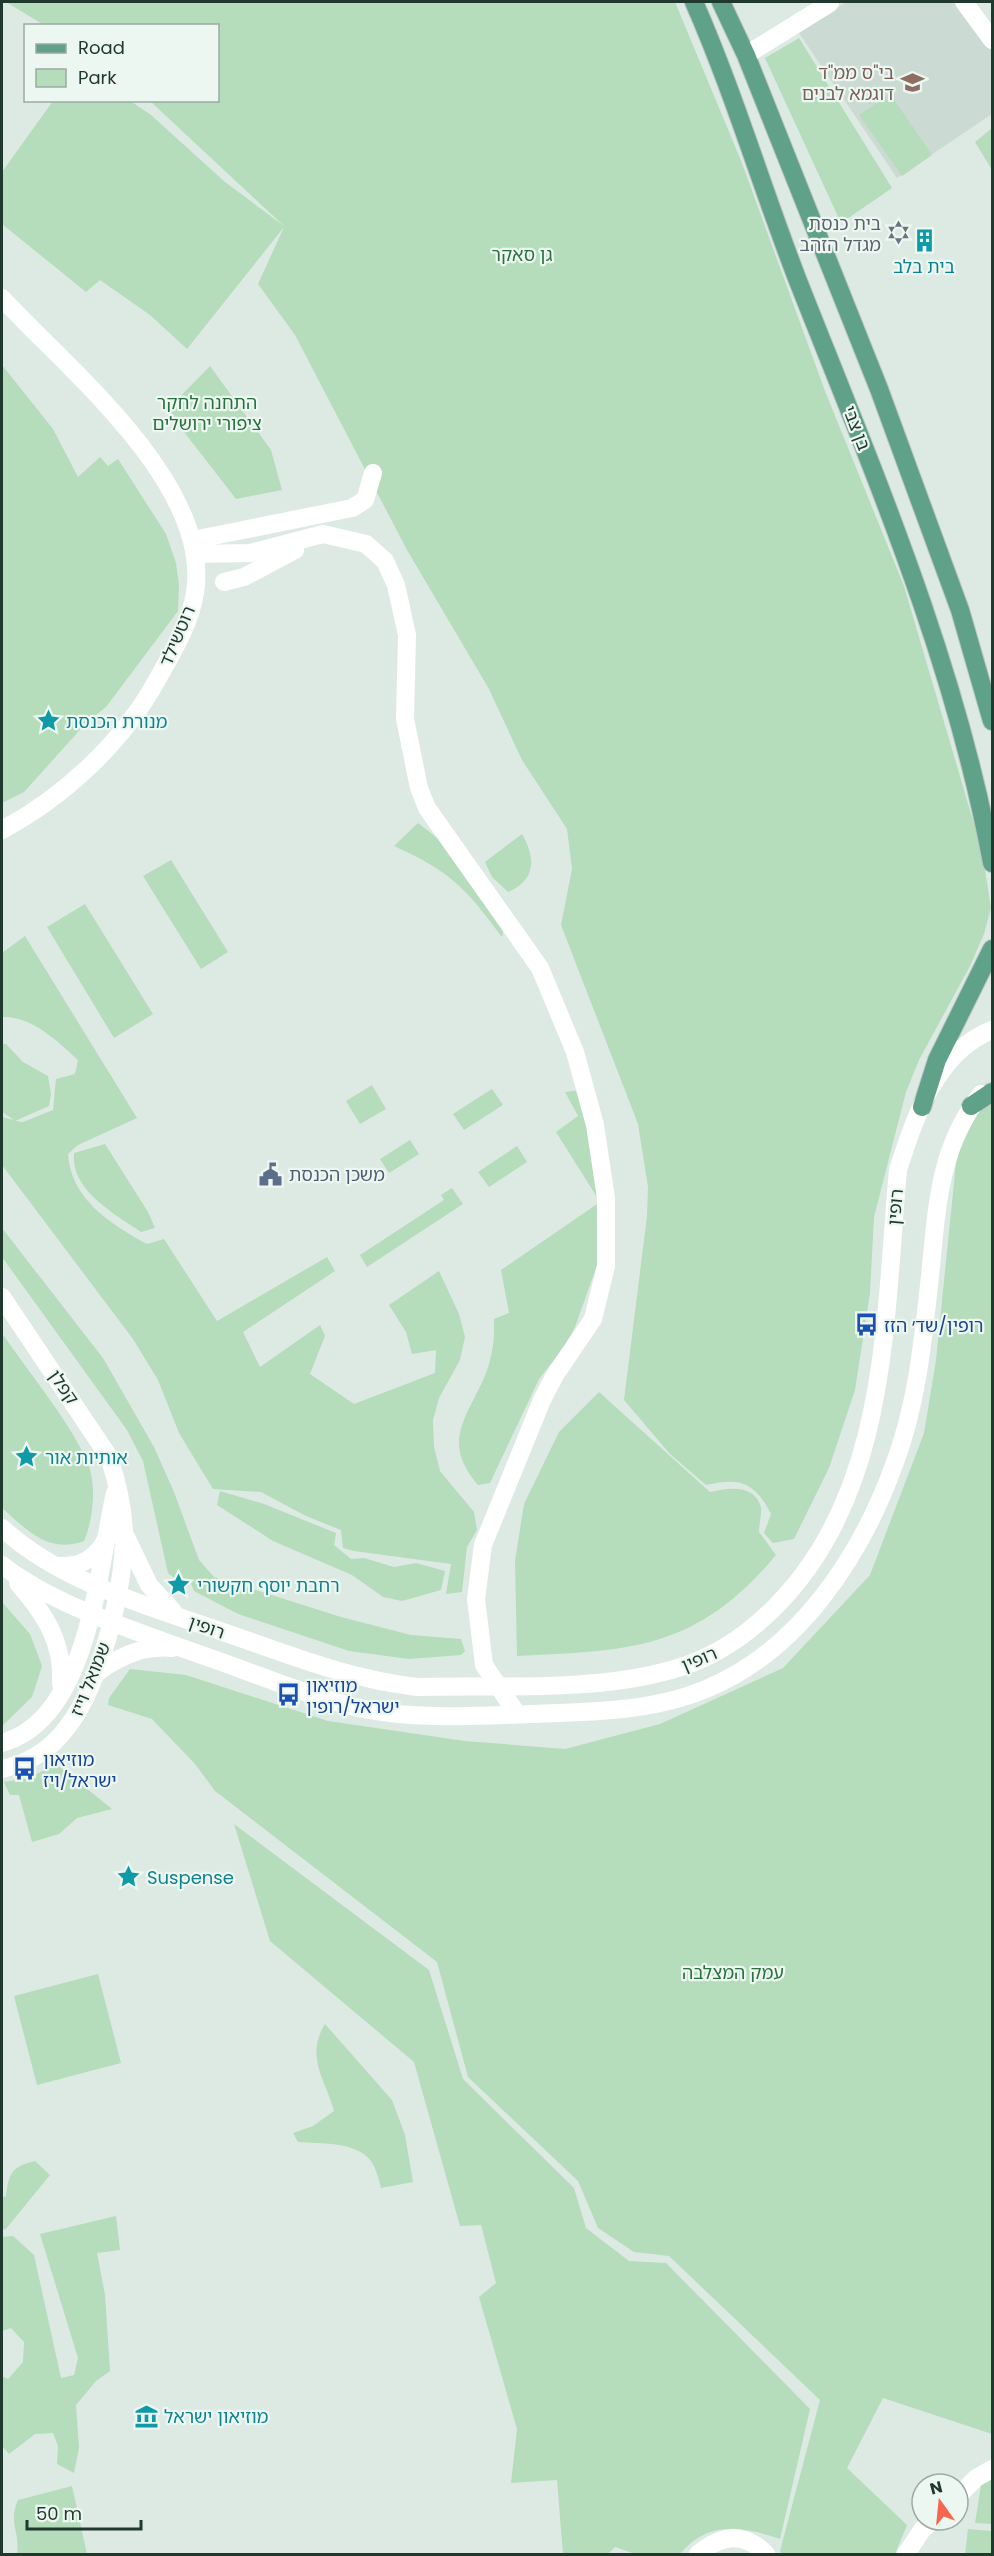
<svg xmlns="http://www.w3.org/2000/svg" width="994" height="2556" viewBox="0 0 994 2556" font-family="Poppins,'Noto Sans Hebrew',sans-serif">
  <rect width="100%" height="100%" fill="#ddeae3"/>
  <polygon fill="#cbdad2" points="846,2 959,2 992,51 992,114 897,178 799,33"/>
  <g fill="#b5dcbb">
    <path d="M6,2H675L742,163L825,391L904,586L982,851L991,908L984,934L970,966L919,1060L906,1092L874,1217L870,1293L855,1390L829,1468L794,1539L773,1543L764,1533L771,1514C755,1482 740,1477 706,1485L670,1454L624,1400L647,1216L648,1187L638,1124L561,925L572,869L567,829L522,760L489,689L407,550L295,335L258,284L284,227L187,349L150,315L100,280L86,292L2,224V172L53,101L129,100L151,115L225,182L284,226L150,101L218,100V26L44,25Z"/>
    <polygon points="799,38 892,188 841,223 765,58"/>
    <polygon points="890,94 932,155 902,176 859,115"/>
    <polygon points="992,128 992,170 975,142"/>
    <polygon points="2,365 53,429 78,477 100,457 108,466 118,459 166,534 176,563 179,585 178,611 106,707 87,722 24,792 2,803"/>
    <polygon points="210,366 271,450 282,490 236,499 167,410"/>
    <path d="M418,823L450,848L505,923L502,937C466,888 451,872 394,846Z"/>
    <path d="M522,834C536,858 536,880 508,892L492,877L485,862Z"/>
    <polygon points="171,860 228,952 201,969 143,876"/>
    <polygon points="85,904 153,1014 114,1038 47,927"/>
    <path d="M25,936L137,1118L78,1145L68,1154C71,1199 110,1224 147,1244L164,1239L217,1321L327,1257L335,1271L243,1332L260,1367L320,1325L325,1336L310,1374L354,1404L435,1373L436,1350L412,1354L406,1332L389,1305L439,1271L459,1314L465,1337L460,1360L439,1398L433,1420L434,1447L440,1471L474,1512L477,1530L467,1547L462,1592L446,1594L451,1564L354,1551L343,1548L341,1530L306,1516L261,1492L213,1489L179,1433L158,1380L133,1339L2,1165V1117L14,1120L2,1112V1044H6L23,1062L48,1076L51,1094L49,1106L15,1121L23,1122L53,1110L56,1079L75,1074L78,1060C56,1040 32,1016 2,1017V953Z"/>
    <polygon points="372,1085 386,1109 360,1124 346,1101"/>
    <polygon points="492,1089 503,1105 464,1130 453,1114"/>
    <path d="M580,1090L596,1153L606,1207L600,1257L575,1327L565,1346L539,1379L490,1483L478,1485C442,1443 465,1420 484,1378C492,1359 495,1339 494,1319L509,1313L501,1270L600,1202L556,1132L578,1116L565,1092Z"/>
    <polygon points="992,1103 992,2434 883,2398 847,2468 907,2525 895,2554 782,2554 780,2551 820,2400 669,2256 634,2252 598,2228 578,2181 468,2077 437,1962 215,1791 195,1764 152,1719 108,1705 109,1698 130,1669 186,1675 328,1721 465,1741 565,1749 660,1724 783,1668 870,1575 924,1433 936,1360 957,1153 979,1109"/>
    <polygon points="410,1140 419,1154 389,1173 380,1159"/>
    <path d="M105,1144L148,1212L155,1228L141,1232C115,1214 70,1190 74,1153Z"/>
    <polygon points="517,1146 527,1162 489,1187 478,1172"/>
    <polygon points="452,1188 463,1204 367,1267 360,1255 444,1200 441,1195"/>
    <polygon points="2,1228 103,1358 154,1447 174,1492 199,1560 214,1577 341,1617 411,1635 461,1639 465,1651 461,1655 409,1659 349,1651 238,1614 194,1591 189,1579 174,1578 168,1573 143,1461 127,1430 2,1257"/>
    <path d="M4,1336C29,1373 72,1424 88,1464C97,1486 93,1520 84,1541C48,1554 27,1530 2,1508V1337Z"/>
    <path d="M599,1392L710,1492C727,1488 754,1483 761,1507C762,1513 759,1524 759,1532L776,1555C698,1649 632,1651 517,1656L515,1561L524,1504L559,1432Z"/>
    <polygon points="220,1491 264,1504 336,1533 334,1545 351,1559 364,1558 394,1567 416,1563 445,1571 441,1590 402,1601 383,1597 352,1575 273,1541 217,1505"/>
    <polygon points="2,1602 30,1634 42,1666 32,1697 2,1726"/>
    <polygon points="56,1764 112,1809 77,1818 59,1834 32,1842 19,1795 10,1795 4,1782 29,1778"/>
    <path d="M234,1824L429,1970L463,2079L574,2188L586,2228L629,2261L666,2263L810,2409L780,2539C742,2526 708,2520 680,2554H635L615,2547L608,2554H563L557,2480L511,2483L517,2429L479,2297L496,2283L481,2225L460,2226L414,2062L270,1941Z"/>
    <polygon points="98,1974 121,2063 37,2085 14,1996"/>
    <path d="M325,2024L392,2100L405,2135L413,2182L381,2188C379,2180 376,2168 371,2161C356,2141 320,2144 298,2142L293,2133L313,2126L334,2111C325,2079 305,2056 325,2024Z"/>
    <path d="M35,2161L50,2175L5,2230L2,2228V2198L6,2196C9,2173 11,2167 35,2161Z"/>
    <polygon points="116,2216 120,2250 97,2253 105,2295 110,2371 96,2381 76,2405 79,2448 74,2473 57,2464 58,2446 53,2433 35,2434 9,2454 2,2446 2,2376 8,2379 23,2362 24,2342 11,2328 2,2331 2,2237 13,2236 34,2255 61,2378 74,2375 78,2358 40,2234"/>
    <polygon points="982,2479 992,2479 992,2524 975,2523"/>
    <path d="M72,2486L87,2554H17C20,2531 8,2522 18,2500Z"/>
    <polygon points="968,2529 992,2531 992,2554 965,2554"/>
  </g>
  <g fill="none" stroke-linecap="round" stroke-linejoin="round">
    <defs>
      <g id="major">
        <path d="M694,2C734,93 762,188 798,281C873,471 955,660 992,863"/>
        <polyline points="721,2 746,55 879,389 960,610 992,721"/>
        <polyline points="971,1106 992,1092"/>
        <polyline points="922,1107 937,1060 992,949"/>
      </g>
    </defs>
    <use href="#major" stroke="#bcc4c1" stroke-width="20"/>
    <g stroke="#fff" stroke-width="18">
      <polyline points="964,2 992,40"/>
      <polyline points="746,55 830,3"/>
      <path d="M2,298C68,370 212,484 195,593C190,624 172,653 157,680C123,742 64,797 2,830"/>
      <polyline points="193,540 352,508 365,500 373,473"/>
      <polyline points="195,554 250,553 323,534 366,544 385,561 396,585 407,635 405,719 419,788 427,808 540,968 575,1052 595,1125 606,1198 606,1266 593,1319 555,1375 542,1400 483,1545 476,1599 484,1665 517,1714"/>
      <polyline points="224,582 244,577 295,550"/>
      <path d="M2,1297L109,1457C117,1481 123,1507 124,1533C125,1589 99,1694 60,1736C44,1754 25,1764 2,1769"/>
      <path d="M2,1528C62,1583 151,1607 226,1633C290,1655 351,1680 418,1687C500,1685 592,1692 671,1670C712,1659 744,1638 774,1608C889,1494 884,1321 898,1170C915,1117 936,1052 992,1030"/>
      <polyline points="126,1537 149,1585 173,1611"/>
      <path d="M2,1565C56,1607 144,1634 210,1658C259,1675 308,1696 359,1708C415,1720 473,1716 530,1714C588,1712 651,1712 706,1689C799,1651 861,1556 894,1465C917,1405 923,1340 930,1276C937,1209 938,1149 981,1094"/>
      <path d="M58,1566C80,1567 96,1559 106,1539"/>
      <path d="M18,1583C44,1613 64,1642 61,1684"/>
      <path d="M94,1675C117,1657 142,1645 172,1648"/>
      <path d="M2,1743C90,1719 98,1566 115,1493"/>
      <polyline points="958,2496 976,2478 992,2469"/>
      <path d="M698,2554C721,2535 744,2531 766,2554"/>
      <polyline points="906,2554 922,2530 933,2520"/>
    </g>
    <use href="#major" stroke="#60a189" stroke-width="18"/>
  </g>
  <defs>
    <symbol id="school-bare" viewBox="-9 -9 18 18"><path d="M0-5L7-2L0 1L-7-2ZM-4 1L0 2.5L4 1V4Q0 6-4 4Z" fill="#8d6e63" stroke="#edf7f1" stroke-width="2.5" paint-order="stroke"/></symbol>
    <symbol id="synagogue-bare" viewBox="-9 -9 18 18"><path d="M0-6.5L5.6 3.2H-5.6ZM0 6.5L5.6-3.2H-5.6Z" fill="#6b7280" stroke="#edf7f1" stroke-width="2.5" paint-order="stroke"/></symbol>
    <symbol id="building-bare" viewBox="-9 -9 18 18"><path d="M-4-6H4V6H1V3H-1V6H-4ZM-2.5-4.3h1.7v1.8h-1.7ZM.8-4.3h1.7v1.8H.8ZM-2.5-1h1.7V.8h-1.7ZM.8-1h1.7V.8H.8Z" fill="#0f9aa8" stroke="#edf7f1" stroke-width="2.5" paint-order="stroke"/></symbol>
    <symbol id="sight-bare" viewBox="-9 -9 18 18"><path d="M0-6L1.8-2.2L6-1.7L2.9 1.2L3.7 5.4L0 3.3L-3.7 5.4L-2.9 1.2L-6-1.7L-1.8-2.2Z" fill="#0f9aa8" stroke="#edf7f1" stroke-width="2.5" paint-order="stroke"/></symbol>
    <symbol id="civic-bare" viewBox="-9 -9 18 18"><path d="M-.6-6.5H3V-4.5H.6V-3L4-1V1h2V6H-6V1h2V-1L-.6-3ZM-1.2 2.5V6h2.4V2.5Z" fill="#5c6f8a" stroke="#edf7f1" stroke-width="2.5" paint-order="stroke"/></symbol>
    <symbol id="bus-bare" viewBox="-9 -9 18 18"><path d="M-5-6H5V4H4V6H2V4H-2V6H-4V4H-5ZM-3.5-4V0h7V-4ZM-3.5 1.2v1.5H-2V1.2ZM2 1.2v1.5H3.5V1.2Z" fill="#1a4fb4" stroke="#edf7f1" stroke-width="2.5" paint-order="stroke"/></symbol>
    <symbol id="museum-bare" viewBox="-9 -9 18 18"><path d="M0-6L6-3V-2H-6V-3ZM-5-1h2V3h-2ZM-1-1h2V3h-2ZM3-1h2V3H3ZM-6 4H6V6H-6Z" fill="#0f9aa8" stroke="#edf7f1" stroke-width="2.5" paint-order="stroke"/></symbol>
  </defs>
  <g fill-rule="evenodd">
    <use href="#school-bare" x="896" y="66" width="33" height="33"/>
    <use href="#synagogue-bare" x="882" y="216" width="33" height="33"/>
    <use href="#building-bare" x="908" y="224" width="33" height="33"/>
    <use href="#sight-bare" x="32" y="704" width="33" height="33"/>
    <use href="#civic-bare" x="254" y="1158" width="33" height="33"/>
    <use href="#bus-bare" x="850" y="1308" width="33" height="33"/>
    <use href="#sight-bare" x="10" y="1440" width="33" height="33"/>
    <use href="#sight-bare" x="162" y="1568" width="33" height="33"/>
    <use href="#bus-bare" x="272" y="1678" width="33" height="33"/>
    <use href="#bus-bare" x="8" y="1752" width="33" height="33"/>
    <use href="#sight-bare" x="112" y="1860" width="33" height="33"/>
    <use href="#museum-bare" x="130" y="2400" width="33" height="33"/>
  </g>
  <g text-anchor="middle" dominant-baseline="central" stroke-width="4.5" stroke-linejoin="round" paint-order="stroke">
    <g font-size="18" fill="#785e54" stroke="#edf7f1" text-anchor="end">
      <text x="894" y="72">בי"ס ממ"ד<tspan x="894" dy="21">דוגמא לבנים</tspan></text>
    </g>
    <g font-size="18" fill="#5b616d" stroke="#edf7f1" text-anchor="end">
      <text x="881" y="223">בית כנסת<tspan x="881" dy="21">מגדל הזהב</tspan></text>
    </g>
    <g font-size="18" fill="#28713d" stroke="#edf7f1">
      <text x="522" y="254">גן סאקר</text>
      <text x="207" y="402">התחנה לחקר<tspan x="207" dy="21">ציפורי ירושלים</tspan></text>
      <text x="733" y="1972">עמק המצלבה</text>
    </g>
    <g font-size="18" fill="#0d838f" stroke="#edf7f1" text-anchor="start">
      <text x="924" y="266" text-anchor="middle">בית בלב</text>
      <text x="66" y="721">מנורת הכנסת</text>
      <text x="45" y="1457">אותיות אור</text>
      <text x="197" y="1585">רחבת יוסף חקשורי</text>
      <text x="147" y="1877">Suspense</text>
      <text x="164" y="2416">מוזיאון ישראל</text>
    </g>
    <g font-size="18" fill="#1f392f" stroke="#edf7f1">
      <text transform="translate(857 428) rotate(69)">בן צבי</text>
      <text transform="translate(177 636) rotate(-67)">רוטשילד</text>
      <text transform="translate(895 1207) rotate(-85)">רופין</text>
      <text transform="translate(64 1387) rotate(55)">קפלן</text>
      <text transform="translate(207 1627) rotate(19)">רופין</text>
      <text transform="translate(699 1659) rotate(-23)">רופין</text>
      <text transform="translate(90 1679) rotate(-68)">שמואל וייז</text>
    </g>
    <g font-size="18" fill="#4e5e75" stroke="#edf7f1" text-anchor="start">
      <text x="289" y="1174">משכן הכנסת</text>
    </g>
    <g font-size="18" fill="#164399" stroke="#edf7f1" text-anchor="start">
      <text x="884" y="1325">רופין/שד׳ הזז</text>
      <text x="306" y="1685">מוזיאון<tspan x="306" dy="21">ישראל/רופין</tspan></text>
      <text x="43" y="1759">מוזיאון<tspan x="43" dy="21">ישראל/ויז</tspan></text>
    </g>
  </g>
  <rect width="994" height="2556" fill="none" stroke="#1f392f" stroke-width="6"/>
  <rect x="24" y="24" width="195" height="78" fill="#edf7f1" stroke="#9baba3" stroke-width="1.5"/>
  <rect x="36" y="44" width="30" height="9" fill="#60a189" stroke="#9baba3" stroke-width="1.5"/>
  <text x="78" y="54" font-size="18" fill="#1f392f">Road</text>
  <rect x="36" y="69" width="30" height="18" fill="#b5dcbb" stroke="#9baba3" stroke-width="1.5"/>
  <text x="78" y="84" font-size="18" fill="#1f392f">Park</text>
  <g transform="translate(940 2502) rotate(345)"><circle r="28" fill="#edf7f1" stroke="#9baba3" stroke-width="1.5"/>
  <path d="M0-4.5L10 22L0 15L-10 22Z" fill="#f6664f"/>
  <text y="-9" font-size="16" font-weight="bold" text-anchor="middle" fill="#1f392f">N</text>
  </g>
  <path d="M27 2520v9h114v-9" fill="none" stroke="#1f392f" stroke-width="3"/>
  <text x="36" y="2520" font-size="18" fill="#1f392f" stroke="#edf7f1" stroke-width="4.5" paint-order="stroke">50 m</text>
</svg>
